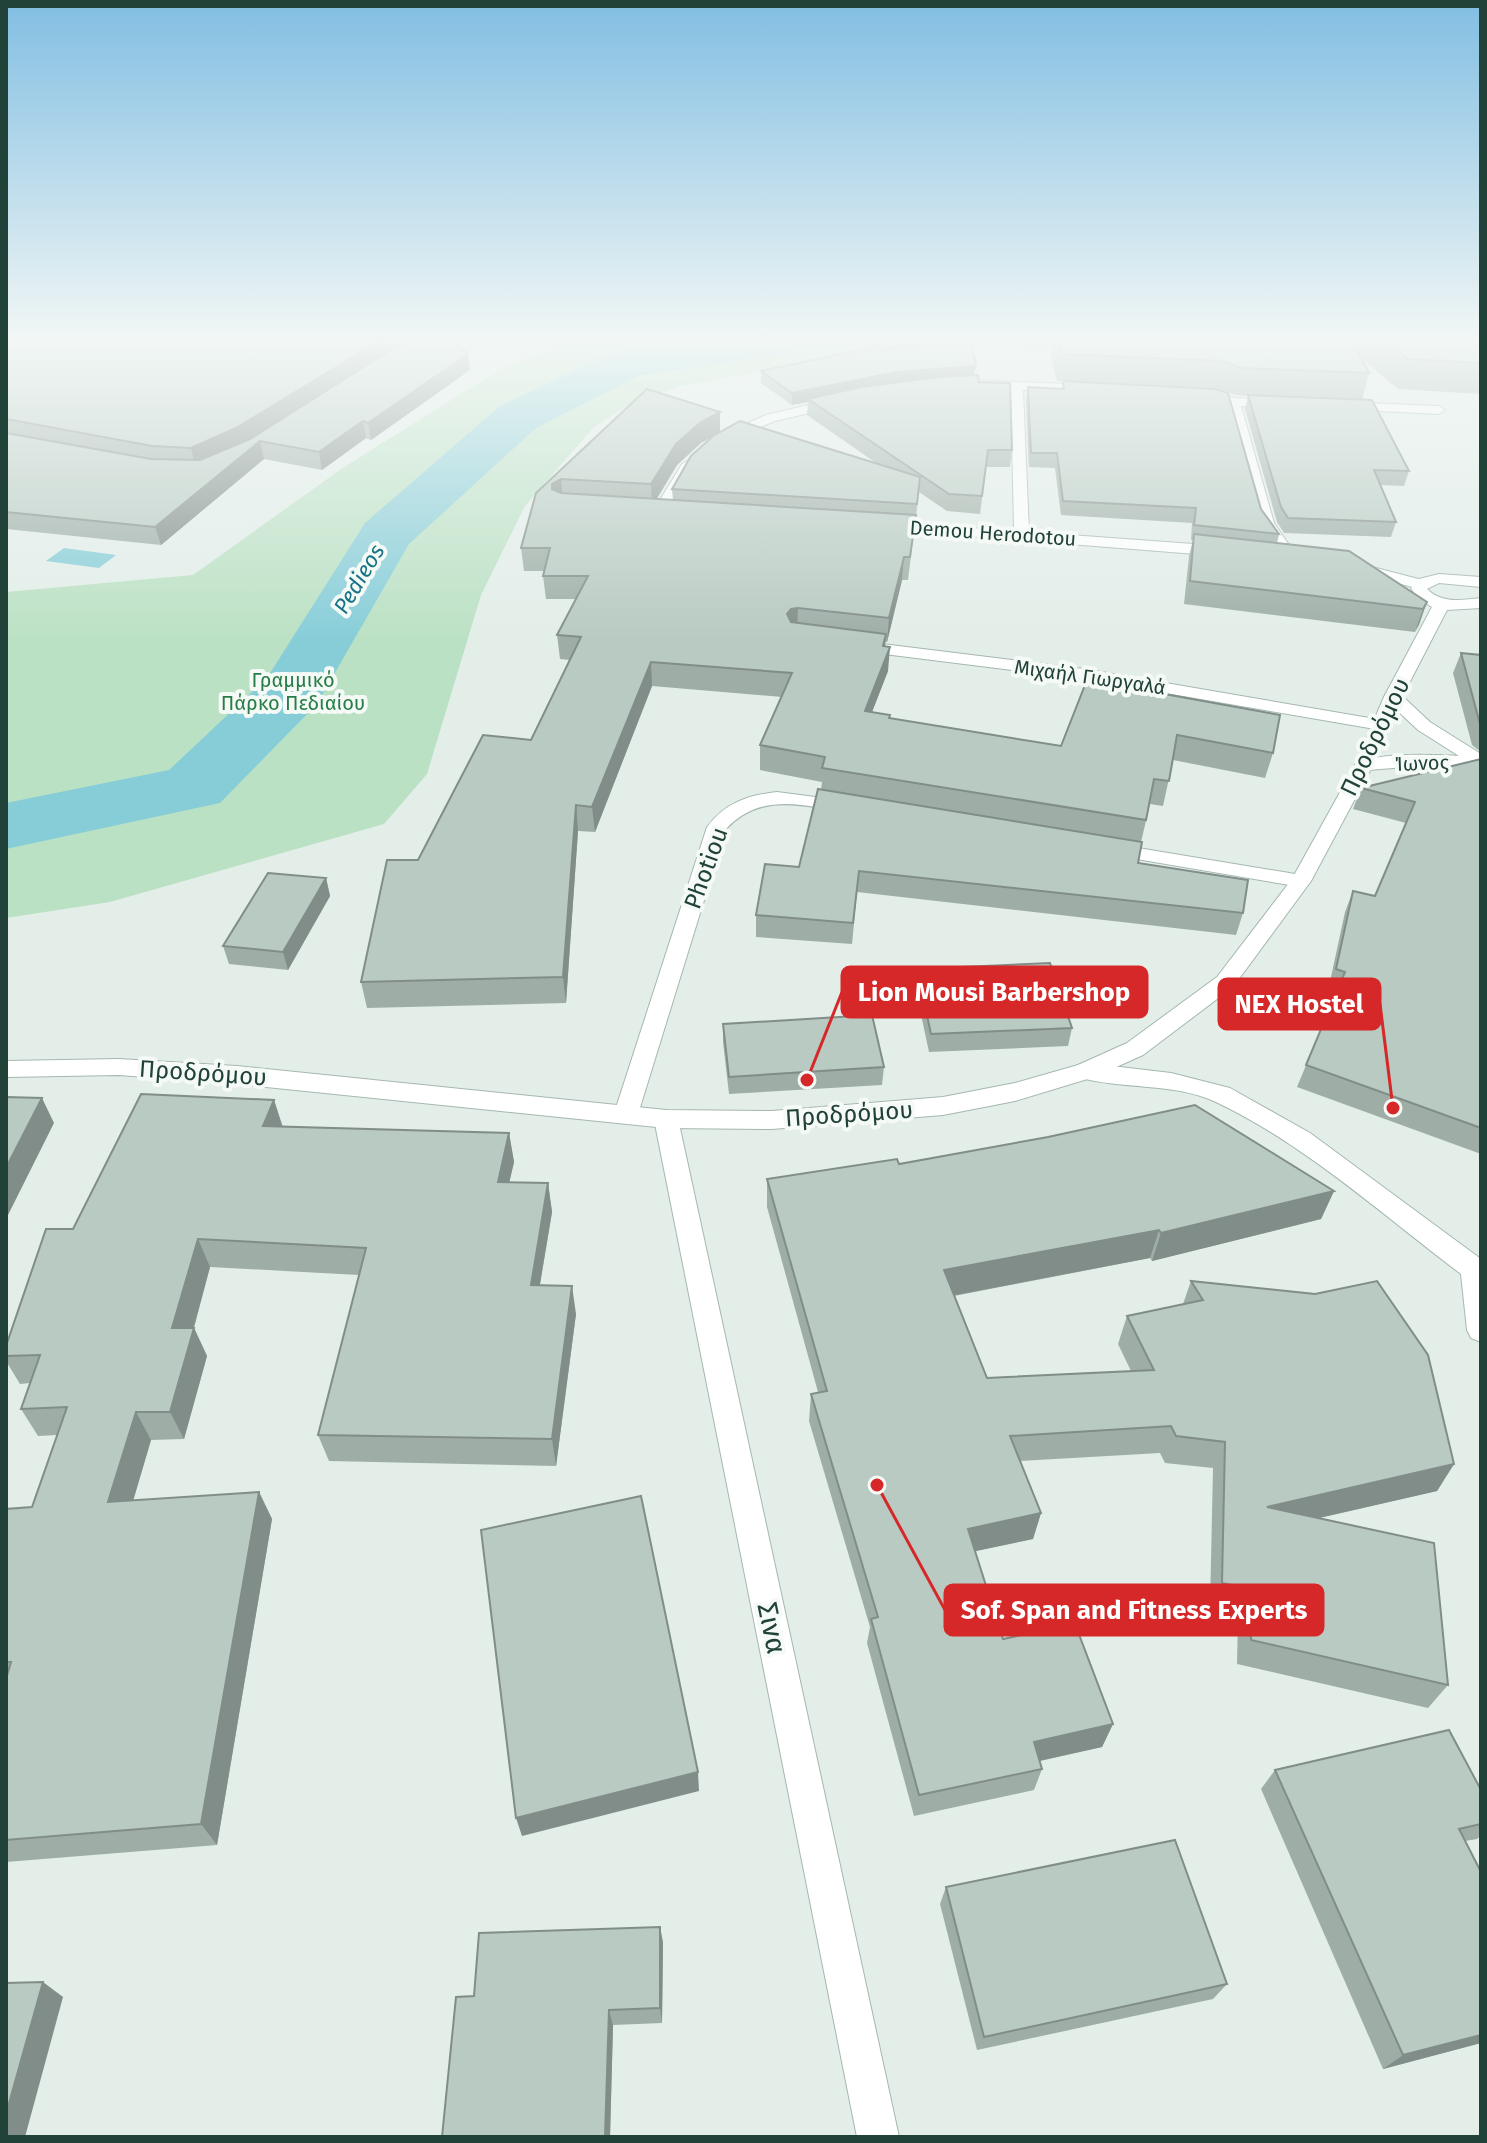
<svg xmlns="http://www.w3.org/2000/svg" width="1487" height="2143" viewBox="0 0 1487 2143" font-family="'Fira Sans',sans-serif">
  <rect width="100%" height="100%" fill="#e3eee9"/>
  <polygon fill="#bbe1c4" points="564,341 1481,341 1481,365 1233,352 957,349 830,359 680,386 633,402 593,428 525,506 481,595 427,774 384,824 110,902 6,918 6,592 193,575 344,467 493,374"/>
  <polygon fill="#87cdd8" points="64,548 116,555 99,568 46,561"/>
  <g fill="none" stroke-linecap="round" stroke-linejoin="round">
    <polygon fill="#87cdd8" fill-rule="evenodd" points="687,341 806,341 799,351 783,355 640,375 536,428 409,544 317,704 220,803 6,849 6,803 169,770 267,678 365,523 500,406 611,353"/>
    <defs>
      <g id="minor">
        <polygon points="977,380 1092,385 1098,389 1092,393 1023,390 1029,532 1221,546 1229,551 1221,556 878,529 878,523 883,522 1014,531 1011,389 973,387 971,384"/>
        <path d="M1201,390L1235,398L1279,400L1285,404L1279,408L1241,406L1274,523L1289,545L1305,556V562C1259,571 1236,436 1227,404L1197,397L1195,394Z"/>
        <polygon points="838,398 843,399 843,405 775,421 729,440 717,437 766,415"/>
        <polygon points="1343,402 1439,406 1445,410 1439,414 1338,409 1338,403"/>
        <polygon points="689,460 696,464 666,513 659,517 654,516 652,513 682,464"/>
        <polygon points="1353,562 1426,581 1428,584 1420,589 1347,570 1347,564"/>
        <polygon points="858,641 1084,669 1381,720 1390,725 1381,730 1084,679 852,650 850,646"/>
        <path d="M1393,692L1399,693L1430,722L1481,754V769L1418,766L1356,771L1354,767C1369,751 1436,755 1459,756L1418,730L1387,701L1384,697L1387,693Z"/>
        <path d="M777,792L853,802L856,806C839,824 773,778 726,829L638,1114L635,1120L626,1123L617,1120L614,1114L707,827C725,803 748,795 777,792Z"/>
        <polygon points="1108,843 1301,875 1311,881 1301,887 1101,853 1098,849 1101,845"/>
        <path d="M1086,1063L1171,1073L1230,1088L1310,1133L1481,1259V1342L1471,1338L1467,1330L1461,1274C1384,1216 1303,1143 1216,1102C1173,1082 1122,1090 1078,1077L1074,1071L1078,1065Z"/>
        <polygon points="666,1110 675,1113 678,1119 899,2137 857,2137 654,1119 657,1113"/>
      </g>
      <path id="tertiary" d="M1439,574L1481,577V587L1439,583L1427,589C1442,604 1461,600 1481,598V608L1447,610L1402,697L1372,767L1311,881L1233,987L1143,1055L1094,1077L1015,1101L943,1115L772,1129L666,1128L237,1084L119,1075L6,1077V1061L119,1059L237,1066L666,1110L772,1111L943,1097L1015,1083L1078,1065L1127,1043L1217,977L1292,879L1354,767L1384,697L1432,607L1418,599L1411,588L1419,579Z"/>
    </defs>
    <use href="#minor" stroke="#a5b7b0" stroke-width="2"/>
    <use href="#tertiary" stroke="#a5b7b0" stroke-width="2"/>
    <use href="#minor" fill="#fff" fill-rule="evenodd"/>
    <use href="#tertiary" fill="#fff" fill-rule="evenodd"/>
  </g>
  <g fill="#9eaea7" fill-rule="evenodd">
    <polygon points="6,341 468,354 470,370 371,440 366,438 322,470 264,459 161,545 6,529"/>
    <polygon points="1053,341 1481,341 1481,394 1398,389 1361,358 1369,373 1362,400 1409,471 1404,486 1381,485 1396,522 1391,537 1284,533 1277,522 1245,409 1248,396 1236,395 1215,388 1057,381 1051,356"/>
    <path d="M883,349L974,376L979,382L1012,450L1010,467H986L980,514L947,511L919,492L908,580H902L887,642H885L888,671L872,712L890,718L1061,746L1087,680L1273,753L1265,778L1173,760L1163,806L1150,804L1141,842L1138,863L1243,913L1236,935L857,892L852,944L756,937V915L799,867L821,790L822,782L760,770V745L782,697L652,686L595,832L578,831L566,1003L367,1008L361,982L418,860L531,740L570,660L560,659L557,635L576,599H546L543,576L545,571H524L521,548L536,493L647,389L720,412V432L879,465L807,415L808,402L792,405L761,383V371ZM712,437L672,489L673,500L657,499L677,465L701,443Z"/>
    <polygon points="1063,381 1261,509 1279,534 1277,543 1427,602 1415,632 1184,604 1189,556 1193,540 1191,540 1192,523 1061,515 1055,468 1029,467 1026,400 1028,387 1062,389"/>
    <polygon points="1461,653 1481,655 1481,752 1472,745 1453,673"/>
    <polygon points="1481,759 1481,1154 1297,1087 1336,993 1328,991 1345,912 1353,891 1375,896 1406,823 1353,809 1361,788"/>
    <polygon points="326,878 330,896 288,970 229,964 223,946"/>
    <polygon points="917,969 1072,1028 1068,1046 929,1052 915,986"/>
    <polygon points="723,1024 884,1067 882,1085 729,1094 723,1042"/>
    <polygon points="274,1100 283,1127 509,1133 514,1162 509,1182 548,1183 552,1212 540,1285 576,1314 556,1466 329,1461 318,1435 359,1275 210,1267 194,1328 207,1356 184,1439 151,1440 133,1501 259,1492 272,1519 217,1845 6,1862 6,1509 32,1507 57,1435 38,1436 21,1409 30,1383 20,1384 6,1361 6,1346 73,1229"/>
    <polygon points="899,1164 1334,1191 1321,1219 1152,1261 1150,1258 954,1296 987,1378 1131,1371 1118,1344 1127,1316 1183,1304 1191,1281 1454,1464 1437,1491 1318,1518 1448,1685 1428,1708 1237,1664 1238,1614 1210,1608 1213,1468 1165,1463 1160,1453 1020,1461 1041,1513 1033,1539 975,1551 1003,1639 1113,1724 1102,1747 1040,1761 1042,1769 1034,1790 914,1816 867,1643 870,1627 809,1421 811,1394 818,1392 767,1207 767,1179"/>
    <polygon points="1275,1770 1481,1790 1481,1835 1477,1839 1465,1841 1481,1872 1481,2043 1383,2069 1261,1789"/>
    <polygon points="946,1887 1227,1984 1213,1999 977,2050 940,1904"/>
    <polygon points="660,1927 663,1943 662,2023 613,2025 610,2137 442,2137 474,1996"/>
  </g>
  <g fill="#818d88">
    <polygon points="379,341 407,341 241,445 195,465 191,448"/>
    <polygon points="468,354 470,370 371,440 368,423"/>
    <polygon points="976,366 974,377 808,399 808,402 792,405 792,393 897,372"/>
    <polygon points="720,412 720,432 701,443 677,465 652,506 651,484 676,444 701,422"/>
    <polygon points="363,421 366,438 322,470 319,452"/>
    <polygon points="260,441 264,459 161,545 155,527"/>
    <polygon points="561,479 563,501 555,511 552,484"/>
    <polygon points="904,557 902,580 887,642 889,618"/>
    <polygon points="1427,602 1419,625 1415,632 1423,609"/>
    <polygon points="798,608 797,631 790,632 787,614 791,609"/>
    <polygon points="886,634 884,657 890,647 888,671 863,735 865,711"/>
    <polygon points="651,662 652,686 595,832 592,807"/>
    <polygon points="576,805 578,831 566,1003 563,977"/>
    <polygon points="326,878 330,896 288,970 283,952"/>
    <polygon points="42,1098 54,1123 6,1219 6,1168"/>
    <polygon points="274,1100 283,1129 263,1126"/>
    <polygon points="509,1133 514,1162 503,1210 498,1182"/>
    <polygon points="548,1183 552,1212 535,1313 531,1285"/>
    <polygon points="1334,1191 1321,1219 1152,1261 1161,1233"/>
    <polygon points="1159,1230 1150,1258 940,1298 944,1270"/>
    <polygon points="198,1239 210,1267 186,1356 172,1328"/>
    <polygon points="572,1286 576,1314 556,1466 552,1439"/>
    <polygon points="194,1328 207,1356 184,1439 170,1412"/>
    <polygon points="136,1412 151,1440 125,1528 108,1502"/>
    <polygon points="1454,1464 1437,1491 1254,1533 1267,1507"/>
    <polygon points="259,1492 272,1519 217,1845 201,1824"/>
    <polygon points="1041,1513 1033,1539 962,1554 968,1529"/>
    <polygon points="1113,1724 1102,1747 1025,1764 1034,1742"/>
    <polygon points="698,1772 699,1791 522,1836 516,1818"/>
    <polygon points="660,1927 663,1943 662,2023 660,2008"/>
    <polygon points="43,1982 63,1997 25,2137 6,2137 6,2114"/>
    <polygon points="609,2010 613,2025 610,2137 605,2137"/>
    <polygon points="1481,2035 1481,2043 1383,2069 1403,2055"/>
  </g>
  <g fill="#b8cac2" stroke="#818d88" stroke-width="2">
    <polygon points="6,341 379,341 236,428 191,448 152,446 6,419"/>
    <polygon points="405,341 454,341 468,354 368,423 363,421 319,452 260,441 155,527 6,512 6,433 151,459 200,460 250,439"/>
    <polygon points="1058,341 1352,341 1369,373 1242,368 1221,361 1061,354"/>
    <polygon points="1385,341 1481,341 1481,363 1407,359"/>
    <polygon points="925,344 972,344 976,366 897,372 792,393 761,371 880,346 883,349"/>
    <polygon points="978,375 979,382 1010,383 1012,450 988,450 982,496 949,494 808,399 861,387 938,377"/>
    <polygon points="1063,381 1215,389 1228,393 1261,509 1279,534 1194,525 1196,508 1063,501 1057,453 1031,453 1028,387 1064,389"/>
    <polygon points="647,389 720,412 701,422 676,444 651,484 561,479 552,484 552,489 561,493 916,515 910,557 904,557 889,618 798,608 791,609 787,614 791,622 886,634 883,646 890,647 865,711 890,715 889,718 1061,746 1087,680 1280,715 1273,753 1177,735 1169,781 1154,779 1146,820 822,768 825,757 760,745 792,673 651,662 592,807 576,805 563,977 361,982 387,860 418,860 483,735 531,740 581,637 557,635 588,576 543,576 550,548 521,548 536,493"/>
    <polygon points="1248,395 1372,400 1409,471 1374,470 1396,522 1288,518 1281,507"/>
    <polygon points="740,421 920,477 917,504 672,489 691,456 713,436"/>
    <polygon points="1194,534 1349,551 1427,602 1423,609 1190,581"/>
    <polygon points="1461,653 1481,655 1481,725 1480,724"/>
    <polygon points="1481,759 1481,1128 1306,1065 1345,972 1336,969 1353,891 1375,896 1415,802 1361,788"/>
    <polygon points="818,789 1142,842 1138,863 1248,880 1243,913 859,871 853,923 756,915 765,864 799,867"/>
    <polygon points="268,873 326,878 283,952 223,946"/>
    <polygon points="1050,963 1072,1028 931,1034 917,969"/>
    <polygon points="872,1015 884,1067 729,1077 723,1024"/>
    <polygon points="141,1094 274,1100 263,1126 509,1133 498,1182 548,1183 531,1285 572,1286 552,1439 318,1435 366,1248 198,1239 172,1328 194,1328 170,1412 136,1412 108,1502 259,1492 201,1824 6,1840 6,1679 11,1662 6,1662 6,1509 32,1507 67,1407 21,1409 40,1355 6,1356 6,1346 46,1229 73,1229"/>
    <polygon points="6,1097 42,1098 6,1168"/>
    <polygon points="1195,1105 1334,1191 1161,1233 1159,1230 944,1270 987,1378 1154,1370 1127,1316 1203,1300 1191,1281 1315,1294 1377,1281 1428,1355 1454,1464 1267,1507 1434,1543 1448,1685 1251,1640 1251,1589 1222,1583 1225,1442 1176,1436 1171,1426 1010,1436 1041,1513 968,1529 1003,1639 1075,1624 1113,1724 1034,1742 1042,1769 919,1795 871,1619 878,1617 811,1394 827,1391 767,1179 897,1159 899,1164 1048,1137"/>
    <polygon points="641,1496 698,1772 516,1818 481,1530"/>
    <polygon points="1449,1730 1481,1790 1481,1824 1459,1829 1481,1872 1481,2035 1403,2055 1275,1770"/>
    <polygon points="1175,1840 1227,1984 984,2037 946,1887"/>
    <polygon points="660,1927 660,2008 609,2010 605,2137 442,2137 456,1997 474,1996 479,1933"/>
    <polygon points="43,1982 6,2114 6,1983"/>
  </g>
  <linearGradient id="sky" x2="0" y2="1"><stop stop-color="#81bee2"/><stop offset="0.53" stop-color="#f2f7f5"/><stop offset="1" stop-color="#f2f7f5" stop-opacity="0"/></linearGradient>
  <rect width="1487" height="641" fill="url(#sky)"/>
  <g text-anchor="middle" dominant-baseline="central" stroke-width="8" stroke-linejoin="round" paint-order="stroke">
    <g font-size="20" fill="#214238" stroke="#f5faf7">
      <text transform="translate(993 533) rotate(4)">Demou Herodotou</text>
      <text transform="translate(1090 677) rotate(8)">Μιχαήλ Γιωργαλά</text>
      <text transform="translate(1422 763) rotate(-2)">Ίωνος</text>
    </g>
    <g font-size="20" fill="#277d47" stroke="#f5faf7">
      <text x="293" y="680">Γραμμικό<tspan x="293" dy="23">Πάρκο Πεδιαίου</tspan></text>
    </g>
    <g font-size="22" font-style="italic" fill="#157384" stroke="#f5faf7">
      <text transform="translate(359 579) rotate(-59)">Pedieos</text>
    </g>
    <g font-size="24" fill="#214238" stroke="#f5faf7">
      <text transform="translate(1375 737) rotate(-64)">Προδρόμου</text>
      <text transform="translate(706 868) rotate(-70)">Photiou</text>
      <text transform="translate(203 1073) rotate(4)">Προδρόμου</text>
      <text transform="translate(849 1114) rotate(-4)">Προδρόμου</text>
    </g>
    <g font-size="28" fill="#214238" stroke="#f5faf7">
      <text transform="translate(772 1628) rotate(78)">Σινα</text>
    </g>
  </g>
  <path fill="none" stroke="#d62828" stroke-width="3" d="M807 1080L842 992M1393 1108L1380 1004M877 1485L945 1610"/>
  <g fill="#d62828" stroke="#f5faf7" stroke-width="3">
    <circle cx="807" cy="1080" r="8"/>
    <circle cx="1393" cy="1108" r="8"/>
    <circle cx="877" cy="1485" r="8"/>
  </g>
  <g fill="#d62828" stroke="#d62828" stroke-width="3">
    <rect x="842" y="967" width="305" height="50" rx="8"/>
    <rect x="1219" y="979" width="161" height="50" rx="8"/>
    <rect x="945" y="1585" width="378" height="50" rx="8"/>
  </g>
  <g font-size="26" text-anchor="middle" font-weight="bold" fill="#fff">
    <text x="994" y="1001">Lion Mousi Barbershop</text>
    <text x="1299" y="1013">NEX Hostel</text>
    <text x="1134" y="1619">Sof. Span and Fitness Experts</text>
  </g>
  <rect width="1487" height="2143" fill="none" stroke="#214238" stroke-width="16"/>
</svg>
